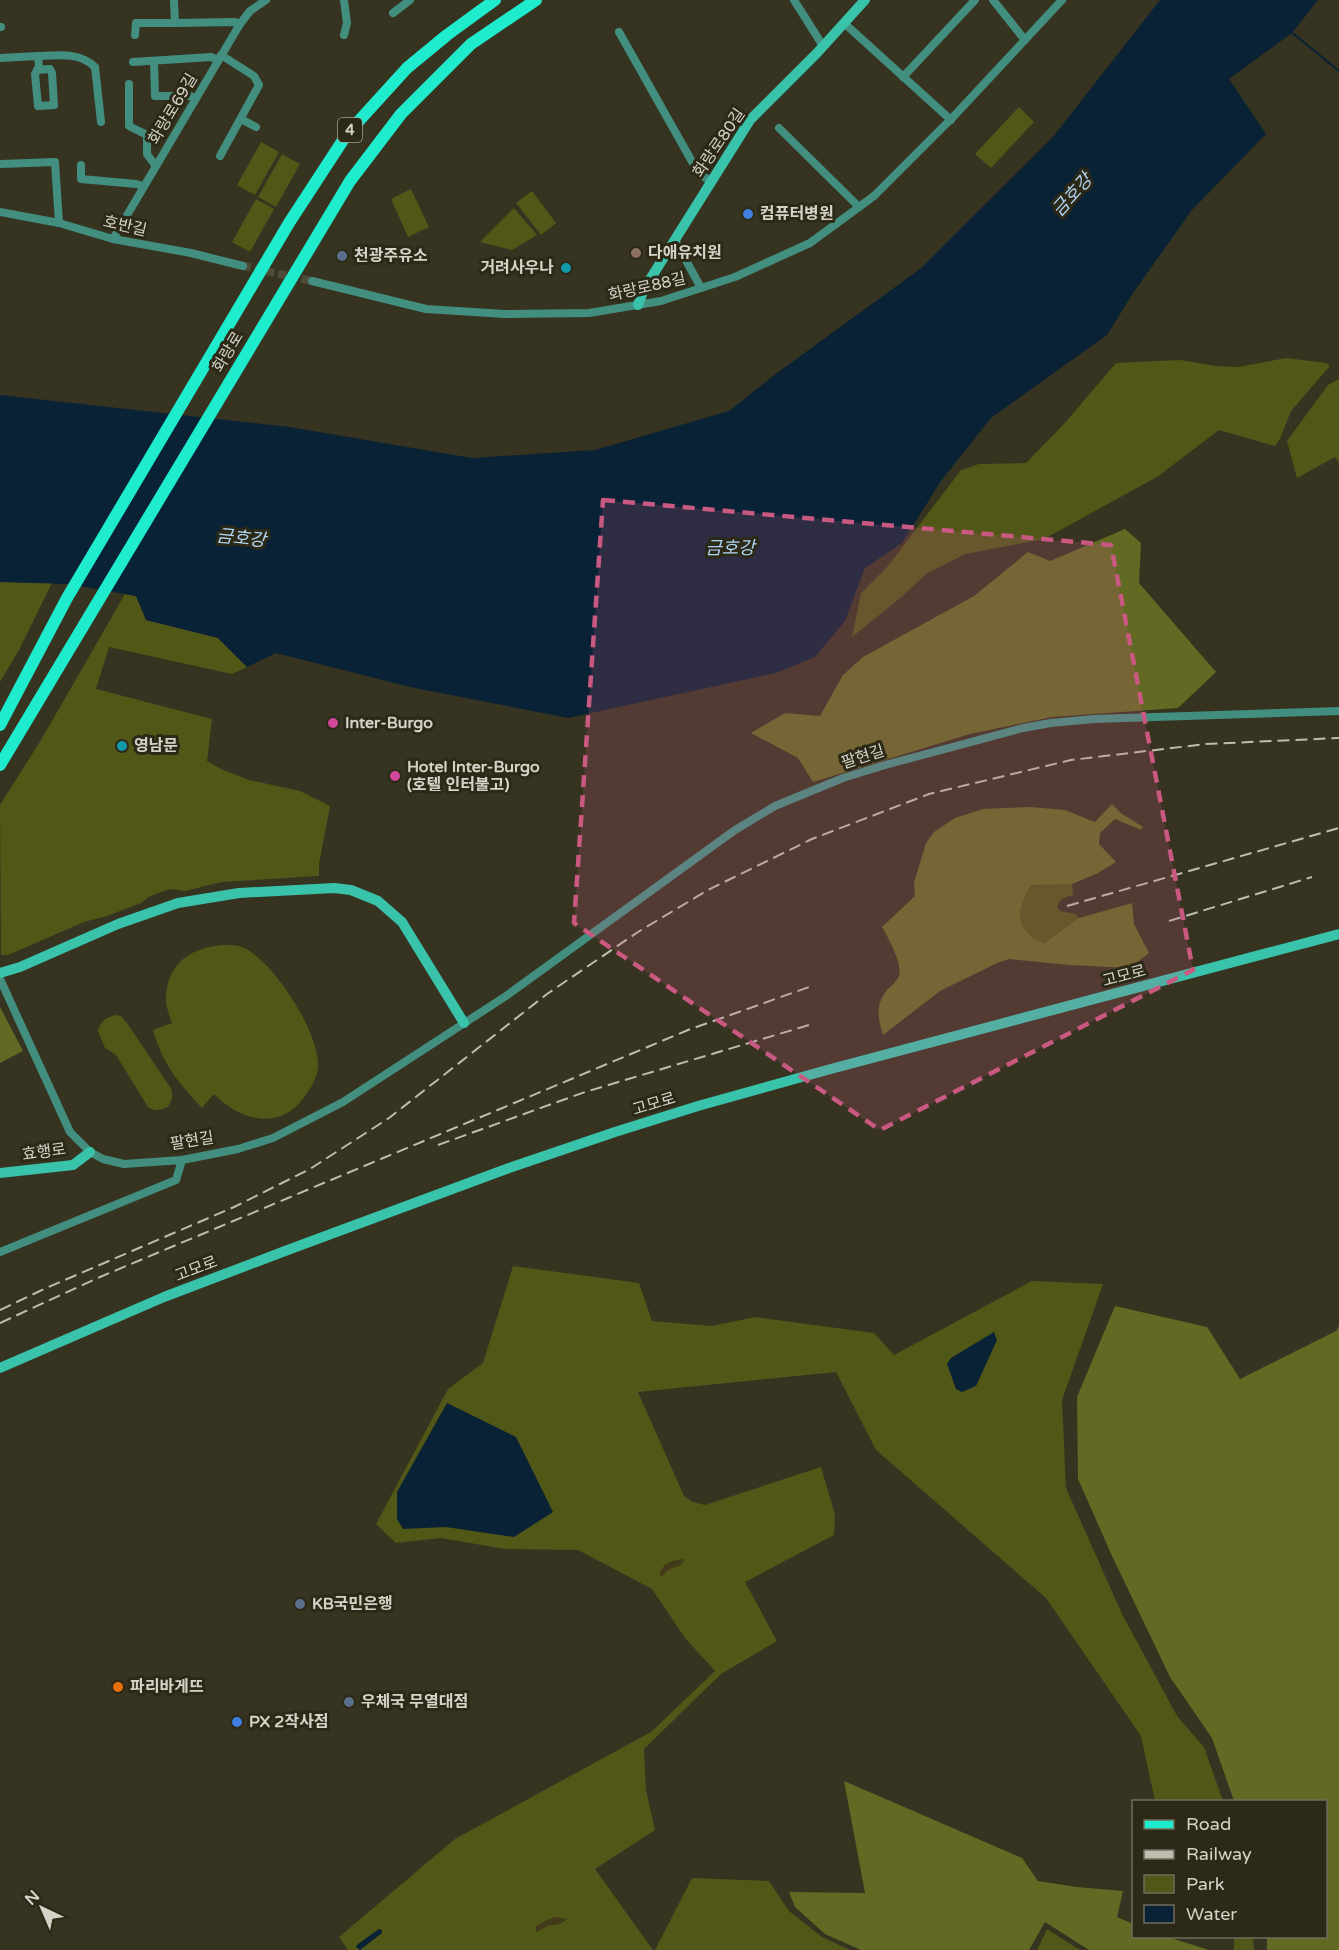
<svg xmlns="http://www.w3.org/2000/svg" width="1339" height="1950" viewBox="0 0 1339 1950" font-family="'Varela Round','Noto Sans KR',sans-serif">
  <rect width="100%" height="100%" fill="#363320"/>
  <g fill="#515717">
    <polygon points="1019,107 1034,122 991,168 975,154"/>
    <polygon points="261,142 279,152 255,195 237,185"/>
    <polygon points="282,154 300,164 276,207 258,197"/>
    <polygon points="411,189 429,227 408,237 391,199"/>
    <polygon points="532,191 556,223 541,235 516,203"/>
    <polygon points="256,199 274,209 250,252 232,242"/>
    <polygon points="514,208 537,235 512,250 480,242"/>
    <polygon points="1286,358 1326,363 1330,366 1291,411 1280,439 1275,446 1219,430 1157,477 1044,539 965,554 926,574 899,599 852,637 861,593 888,566 961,470 979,464 1026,463 1063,425 1116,363 1180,360 1216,366 1238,367"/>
    <polygon points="1339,379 1339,463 1335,457 1297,478 1287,441 1328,385"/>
    <polygon points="0,582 52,583 19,650 0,682"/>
    <polygon points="125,594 136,596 146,620 218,638 247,667 232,674 109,647 96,689 212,719 207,761 221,769 249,780 300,791 330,806 319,864 319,876 222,882 185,891 170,889 150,896 141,903 107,916 84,922 8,955 1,955 0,805 41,740"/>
    <path d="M1049,884H1072L1073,895L1061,899L1057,907L1060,911L1076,914L1079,918L1044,943C1025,936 1015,924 1023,902C1026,896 1027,890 1032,885Z"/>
    <path d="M224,945C230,945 237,945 242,947C274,960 321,1035 318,1068C317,1077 312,1086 307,1093C283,1132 241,1122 214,1094L202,1108C178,1082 163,1065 153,1030L172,1023C169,1014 165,1005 166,995C169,961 193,947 224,945Z"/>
    <path d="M115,1015L121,1016L127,1023L172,1090V1099L168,1107C160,1110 156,1112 148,1107L116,1055L105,1048L98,1031C101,1021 105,1018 115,1015Z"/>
    <polygon points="513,1266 639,1283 652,1321 712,1326 755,1317 874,1333 894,1355 1032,1281 1103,1284 1062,1400 1066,1488 1122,1614 1177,1716 1204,1747 1223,1801 1155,1801 1141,1736 1046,1598 876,1450 836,1372 638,1392 684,1496 693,1502 705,1505 821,1467 835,1515 834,1535 745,1582 777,1641 721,1674 644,1749 646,1790 655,1830 595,1869 653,1950 348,1950 339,1937 455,1839 651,1732 715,1671 685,1638 652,1589 578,1550 505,1549 441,1538 396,1543 376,1524 448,1389 483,1363"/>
    <polygon points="692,1878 769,1881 789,1911 822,1937 850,1950 655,1950"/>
    <polygon points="1047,1929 1080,1950 1037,1950"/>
    <polygon points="1234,1937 1253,1937 1254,1950 1234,1950"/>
  </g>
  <g fill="#626922">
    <polygon points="1125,529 1141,543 1139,583 1216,672 1178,708 1052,717 970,734 813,782 798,758 751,733 785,713 820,716 843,675 863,657 974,596 1028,552 1050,561"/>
    <path d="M1112,804L1122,814L1143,827L1141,830L1115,819L1100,833L1099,844L1116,862L1098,873L1072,884L1032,885C1027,890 1026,896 1023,902C1015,923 1025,936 1044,943L1079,918L1132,903L1134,924L1149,953L1130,968L1069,965L1009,959L997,963L940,991L883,1035C878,1019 875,1005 887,990C891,986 897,981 899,976C903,965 888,937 882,927L915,896L914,883L926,843L934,832L955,818L983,809L1030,807L1065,810L1095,822Z"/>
    <polygon points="0,1007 23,1051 0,1063"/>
    <polygon points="1115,1306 1207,1327 1240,1379 1336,1331 1339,1326 1339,1950 1267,1950 1267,1937 1326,1936 1326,1802 1234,1801 1212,1738 1170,1677 1112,1556 1078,1479 1077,1397"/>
    <polygon points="844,1781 1022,1858 1038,1881 1077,1887 1123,1891 1117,1917 1133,1924 1134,1936 1168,1937 1209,1950 1089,1950 1045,1922 1029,1950 861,1950 825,1934 795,1907 789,1892 865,1893"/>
  </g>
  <g fill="#423a19">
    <path d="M683,1559L684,1561C680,1568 673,1566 667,1571C665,1573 664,1575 661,1577L660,1575C661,1564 673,1560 683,1559Z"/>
    <polygon points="556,1917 567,1919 560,1924 548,1926 536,1932 536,1926 549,1919"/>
  </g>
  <g fill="#092235">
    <polygon points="1160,0 1318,0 1292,33 1229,79 1266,134 1192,210 1133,293 1107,335 991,418 941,481 902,543 865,568 845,621 815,657 776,673 568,718 410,687 276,653 247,667 218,638 146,620 136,596 67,584 0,582 0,395 289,427 472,458 595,450 729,411 777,373 920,269 1053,137"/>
    <polygon points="994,1332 997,1340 976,1386 962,1392 956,1389 947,1364 951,1358"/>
    <polygon points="447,1403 516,1437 553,1512 514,1537 446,1527 403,1529 397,1519 397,1492"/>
    <polygon points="379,1929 382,1930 382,1933 360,1950 356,1947 358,1944"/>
  </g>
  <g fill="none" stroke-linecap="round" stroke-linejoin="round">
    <polyline stroke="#092235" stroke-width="2" points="1290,31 1339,71"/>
    <polyline stroke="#4e4b39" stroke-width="8" stroke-dasharray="8 4" stroke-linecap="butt" points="243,266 312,281"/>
    <g stroke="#428f80" stroke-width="8">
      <polyline points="344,0 347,23 344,35"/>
      <polyline points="794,0 823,46"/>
      <polyline points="993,0 1025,40"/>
      <polyline points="393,13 410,0"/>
      <polyline points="175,23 235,22 240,24"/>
      <polyline points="844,23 951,120"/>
      <polyline points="0,27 1,27"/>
      <polyline points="619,32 699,174 711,181"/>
      <polyline points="135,35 136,23 175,23 174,0"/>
      <path d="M38,56C58,55 80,52 95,67L101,122"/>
      <polyline points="0,58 38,56 39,67 35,74 38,106 54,105 52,73 50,69 37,70"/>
      <polyline points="154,61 155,96 190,96 195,98"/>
      <polyline points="133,62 211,57 218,60"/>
      <polyline points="903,77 975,0"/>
      <polyline points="129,84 129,126 147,135 147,154 155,165"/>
      <polyline points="241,119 256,127"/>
      <polyline points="779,128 859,207"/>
      <polyline points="220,156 259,85 254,76 221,55"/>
      <polyline points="0,164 55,162 59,223"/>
      <polyline points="81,165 81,179 136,184 143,186"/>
      <polyline points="0,212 59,223 113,239 191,253 243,266"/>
      <polyline points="113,239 240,24 250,11 266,0"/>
      <polyline points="675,240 701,288"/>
      <polyline points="312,281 426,309 504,314 589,313 661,301 735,277 810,243 874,196 954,116 1062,0"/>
      <polyline points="0,979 70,1132 90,1152 103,1159 124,1164 182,1160 238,1149 273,1138 343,1102 506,996 735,830 775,806 843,778 885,765 1023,728 1051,723 1094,719 1339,711"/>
      <polyline points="0,1252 176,1180 182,1160"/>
    </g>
    <g stroke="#39c3ab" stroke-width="10">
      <polyline points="638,305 644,289 750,120 817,53 865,0"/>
      <polyline points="0,973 20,967 118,924 178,903 239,893 334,888 351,890 378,901 402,922 464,1023"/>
      <polyline points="0,1173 73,1165 90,1152"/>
      <polyline points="0,1368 164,1297 285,1251 509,1168 615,1132 698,1106 827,1070 1339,934"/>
    </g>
    <g stroke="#1febcd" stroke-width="12">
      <polyline points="0,725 67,598 289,223 347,134 407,68 447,35 495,0"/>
      <polyline points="0,765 350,181 401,114 471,44 536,0"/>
    </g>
    <g stroke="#bfbcb0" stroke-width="2" stroke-dasharray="12 6" stroke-linecap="butt">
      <polyline points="1067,906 1339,828"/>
      <polyline points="1169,921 1312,877"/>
      <polyline points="438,1145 585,1092 809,1025"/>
      <polyline points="0,1310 44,1289 234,1207 310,1169 389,1118 547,994 638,932 708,890 812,839 929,794 1071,760 1206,744 1339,738"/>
      <polyline points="0,1323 100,1277 688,1030 812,986"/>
    </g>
  </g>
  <path fill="#c95981" fill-opacity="0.2" stroke="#c95981" stroke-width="4.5" stroke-dasharray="12 8" stroke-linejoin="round" d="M603,500L1111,545L1193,970L880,1130L574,923Z"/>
  <g fill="#3f7fe0" stroke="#2c2917" stroke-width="2">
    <circle cx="748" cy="214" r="6"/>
    <circle cx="237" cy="1722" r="6"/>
  </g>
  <circle fill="#8d6e63" stroke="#2c2917" stroke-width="2" cx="636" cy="253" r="6"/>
  <g fill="#5c6f8a" stroke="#2c2917" stroke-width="2">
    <circle cx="342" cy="256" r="6"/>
    <circle cx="300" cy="1604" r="6"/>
    <circle cx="349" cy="1702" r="6"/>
  </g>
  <g fill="#0f9aa8" stroke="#2c2917" stroke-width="2">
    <circle cx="566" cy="268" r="6"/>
    <circle cx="122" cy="746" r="6"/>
  </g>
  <g fill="#d1479c" stroke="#2c2917" stroke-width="2">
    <circle cx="333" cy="723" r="6"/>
    <circle cx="395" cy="776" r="6"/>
  </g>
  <circle fill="#e8710a" stroke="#2c2917" stroke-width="2" cx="118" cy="1687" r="6"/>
  <g text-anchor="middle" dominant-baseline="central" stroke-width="6" stroke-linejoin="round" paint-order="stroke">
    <rect fill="#2c2917" stroke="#a2a093" stroke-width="1.5" x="338" y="118" width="24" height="24" rx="4.5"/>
    <g font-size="15" font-weight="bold" fill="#d5d3c8">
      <text x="350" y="130">4</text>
    </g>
    <g font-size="16" fill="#d5d3c8" stroke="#2c2917">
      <text transform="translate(173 109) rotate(-59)">화랑로69길</text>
      <text transform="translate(719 143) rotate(-56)">화랑로80길</text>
      <text transform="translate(125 226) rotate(13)">호반길</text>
      <text transform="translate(647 287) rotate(-13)">화랑로88길</text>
      <text transform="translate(228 352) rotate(-59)">화랑로</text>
      <text transform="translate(863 757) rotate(-18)">팔현길</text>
      <text transform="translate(1124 976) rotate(-15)">고모로</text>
      <text transform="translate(654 1104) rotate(-17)">고모로</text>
      <text transform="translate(192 1141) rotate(-9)">팔현길</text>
      <text transform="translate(44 1152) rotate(-8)">효행로</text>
      <text transform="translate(196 1269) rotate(-21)">고모로</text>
    </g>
    <g font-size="16" font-weight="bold" fill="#d5d3c8" stroke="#2c2917" text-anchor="start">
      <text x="760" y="214">컴퓨터병원</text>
      <text x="648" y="253">다애유치원</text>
      <text x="354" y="256">천광주유소</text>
      <text x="554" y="268" text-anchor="end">거려사우나</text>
      <text x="345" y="723">Inter-Burgo</text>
      <text x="134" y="746">영남문</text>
      <text x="407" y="767">Hotel Inter-Burgo<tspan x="407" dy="18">(호텔 인터불고)</tspan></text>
      <text x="312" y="1604">KB국민은행</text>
      <text x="130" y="1687">파리바게뜨</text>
      <text x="361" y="1702">우체국 무열대점</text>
      <text x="249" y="1722">PX 2작사점</text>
    </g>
    <g font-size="18" font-style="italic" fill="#b0d5f4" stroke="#2c2917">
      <text transform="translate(1072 195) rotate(-48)">금호강</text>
      <text transform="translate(241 538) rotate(6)">금호강</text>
      <text x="730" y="548">금호강</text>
    </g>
  </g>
  <rect x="1132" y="1800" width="195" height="138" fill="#2c2917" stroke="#706d5e" stroke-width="1.5"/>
  <rect x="1144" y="1820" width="30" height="9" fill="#1febcd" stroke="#706d5e" stroke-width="1.5"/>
  <text x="1186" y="1830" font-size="18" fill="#d5d3c8">Road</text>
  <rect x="1144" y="1850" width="30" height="9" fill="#bfbcb0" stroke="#706d5e" stroke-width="1.5"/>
  <text x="1186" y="1860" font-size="18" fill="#d5d3c8">Railway</text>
  <rect x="1144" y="1875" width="30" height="18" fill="#515717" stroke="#706d5e" stroke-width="1.5"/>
  <text x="1186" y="1890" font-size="18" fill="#d5d3c8">Park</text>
  <rect x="1144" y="1905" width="30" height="18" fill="#092235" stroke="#706d5e" stroke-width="1.5"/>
  <text x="1186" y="1920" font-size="18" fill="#d5d3c8">Water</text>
  <g transform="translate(42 1908) rotate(316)" stroke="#2c2917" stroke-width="4.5" paint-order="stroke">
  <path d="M0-4.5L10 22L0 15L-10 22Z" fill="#d5d3c8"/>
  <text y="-9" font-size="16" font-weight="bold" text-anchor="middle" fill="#d5d3c8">N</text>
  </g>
</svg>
